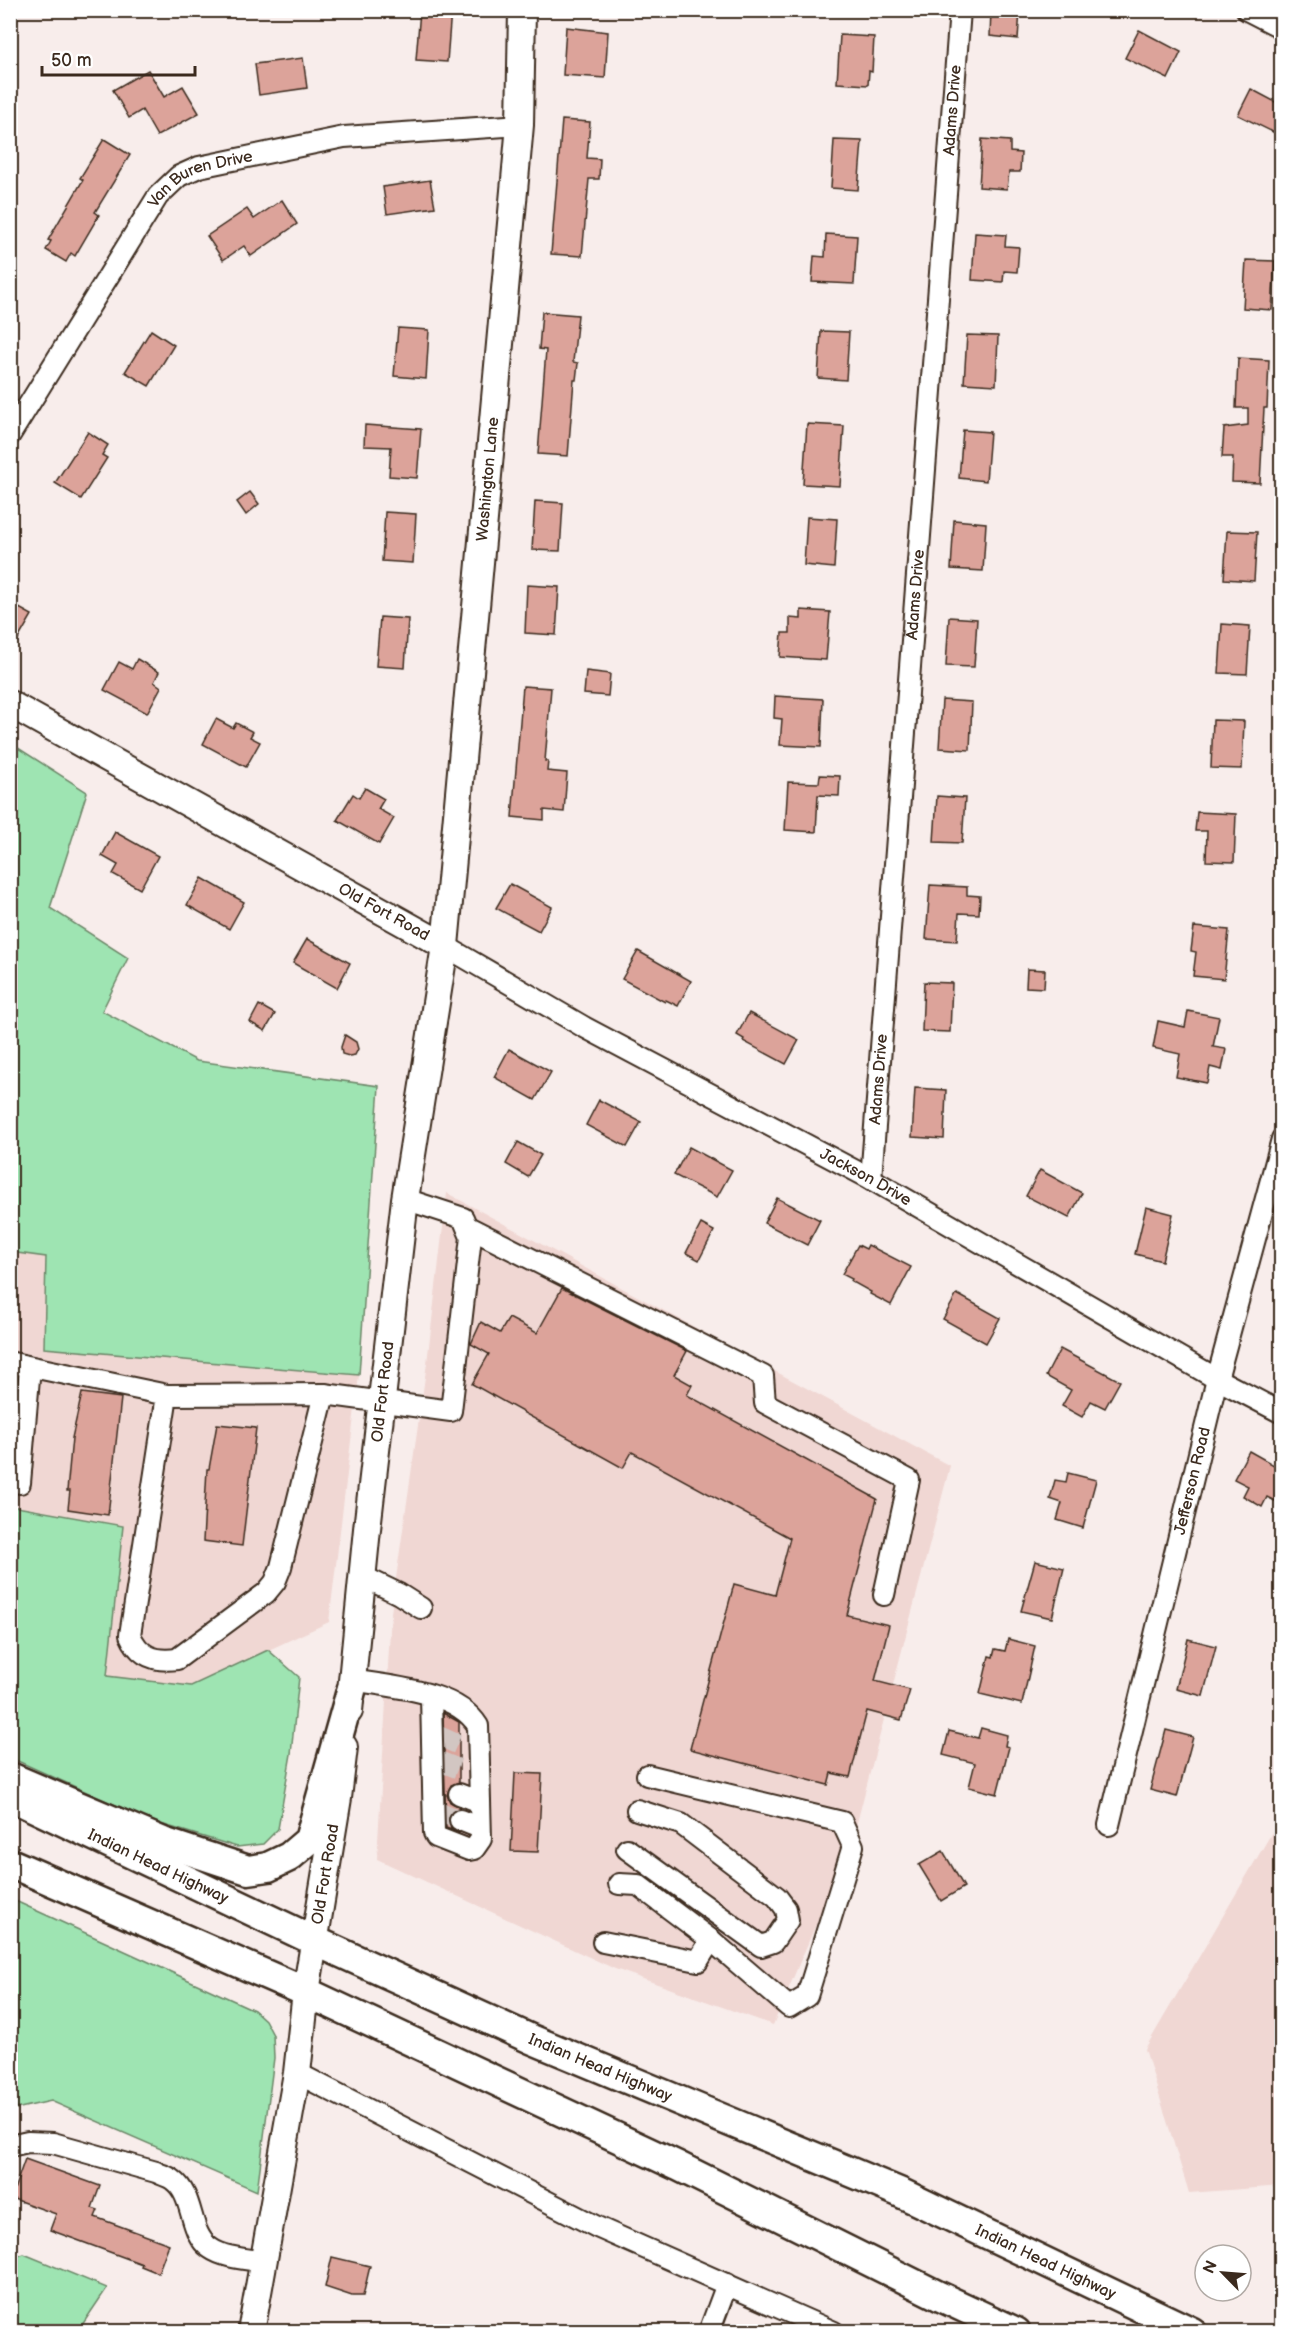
<svg xmlns="http://www.w3.org/2000/svg" width="1292" height="2342" viewBox="0 0 1292 2342" font-family="'Balsamiq Sans',sans-serif">
  <rect width="100%" height="100%" fill="#f8edeb"/>
  <filter id="ink" filterUnits="userSpaceOnUse"><feTurbulence type="fractalNoise" baseFrequency=".0167" numOctaves="2"/><feDisplacementMap in="SourceGraphic" scale="12" xChannelSelector="R" yChannelSelector="G"/><feConvolveMatrix kernelMatrix="1 2 1 2 8 2 1 2 1" color-interpolation-filters="sRGB"/></filter>
  <g filter="url(#ink)">
    <g fill="#f0d7d3">
      <polygon points="447,1193 950,1466 853,1838 773,2025 615,1969 377,1859 391,1613 427,1363"/>
      <polygon points="11,1252 46,1256 44,1348 359,1375 329,1622 191,1686 107,1676 123,1526 11,1506"/>
      <polygon points="1281,1817 1281,2186 1189,2193 1145,2049"/>
    </g>
    <g fill="#9ee4b2" stroke="#6c8768" stroke-width="1.5">
      <polygon points="18,748 87,792 50,908 128,958 102,1011 197,1061 379,1086 359,1375 44,1348 46,1257 10,1252 10,761"/>
      <polygon points="11,1506 123,1526 107,1676 191,1686 268,1650 299,1677 291,1754 278,1829 263,1844 237,1847 151,1821 11,1758"/>
      <polygon points="11,1899 254,2010 265,2020 273,2035 274,2058 257,2191 51,2101 11,2110"/>
      <polygon points="24,2254 107,2288 78,2331 11,2331 11,2258"/>
    </g>
    <g fill="#dca39a" stroke="#3b2a1e" stroke-width="1.5">
      <polygon points="420,10 451,10 447,62 416,60"/>
      <polygon points="991,10 1020,10 1018,39 990,36"/>
      <polygon points="566,27 608,32 605,78 563,75"/>
      <polygon points="1139,30 1181,52 1168,79 1125,58"/>
      <polygon points="840,35 874,37 872,72 869,71 868,85 837,83"/>
      <polygon points="303,58 307,88 259,95 255,64"/>
      <polygon points="148,70 164,97 183,86 199,113 157,136 142,110 129,118 113,90"/>
      <polygon points="1251,89 1281,105 1281,136 1238,115"/>
      <polygon points="562,120 590,122 587,158 600,159 599,179 589,179 582,256 551,254"/>
      <polygon points="104,139 130,155 95,212 99,215 75,256 71,253 66,262 46,250 51,241 48,240 83,180 80,178"/>
      <polygon points="982,139 1010,141 1010,152 1021,153 1020,172 1009,172 1007,189 979,187"/>
      <polygon points="834,140 862,141 858,190 831,188"/>
      <polygon points="430,180 435,207 387,214 383,187"/>
      <polygon points="282,200 297,224 251,256 244,246 223,260 207,236 247,209 254,219"/>
      <polygon points="975,233 1006,235 1005,246 1019,247 1017,272 1004,271 1003,282 972,280"/>
      <polygon points="826,234 857,236 854,284 812,282 814,256 825,257"/>
      <polygon points="1246,260 1275,261 1272,310 1243,308"/>
      <polygon points="542,312 578,315 573,362 578,363 576,380 574,380 568,456 538,454 546,350 539,349"/>
      <polygon points="398,328 429,330 426,379 394,376"/>
      <polygon points="151,330 174,345 149,386 125,372"/>
      <polygon points="821,331 849,332 846,380 818,378"/>
      <polygon points="967,335 998,336 996,385 964,383"/>
      <polygon points="1238,358 1269,360 1267,408 1264,408 1260,483 1232,482 1233,457 1222,457 1224,428 1248,425 1248,408 1236,408"/>
      <polygon points="807,424 844,426 840,486 803,484"/>
      <polygon points="365,425 421,429 417,478 389,476 391,447 364,446"/>
      <polygon points="963,430 990,432 986,481 959,478"/>
      <polygon points="88,432 108,445 102,455 107,458 81,499 55,483"/>
      <polygon points="250,492 259,504 246,515 237,502"/>
      <polygon points="535,501 563,503 560,551 532,550"/>
      <polygon points="385,512 416,514 413,563 382,561"/>
      <polygon points="807,517 837,519 834,568 804,565"/>
      <polygon points="954,520 986,523 983,571 951,569"/>
      <polygon points="1227,531 1257,532 1254,581 1224,579"/>
      <polygon points="527,585 559,587 556,635 525,633"/>
      <polygon points="10,603 32,615 10,653"/>
      <polygon points="801,610 830,612 826,660 780,657 782,633 790,633 790,618 801,619"/>
      <polygon points="380,617 408,619 405,668 376,666"/>
      <polygon points="949,617 977,619 974,667 946,666"/>
      <polygon points="1222,624 1250,626 1247,674 1219,673"/>
      <polygon points="137,659 159,672 154,682 161,687 147,713 104,690 119,662 132,669"/>
      <polygon points="586,671 610,674 608,696 584,694"/>
      <polygon points="523,686 551,688 545,761 548,761 547,771 567,773 564,812 544,810 544,820 512,817"/>
      <polygon points="775,696 823,699 821,747 780,745 782,719 774,718"/>
      <polygon points="942,700 972,702 970,750 939,748"/>
      <polygon points="216,719 233,728 236,723 253,732 250,737 260,742 246,767 203,744"/>
      <polygon points="1213,720 1244,721 1242,769 1211,768"/>
      <polygon points="820,775 840,776 839,796 818,795 816,832 785,830 788,782 819,783"/>
      <polygon points="365,788 384,799 378,809 394,818 379,844 337,820 353,794 359,798"/>
      <polygon points="937,796 965,798 962,843 934,842"/>
      <polygon points="1197,812 1236,814 1234,862 1206,861 1207,831 1195,831"/>
      <polygon points="115,832 158,856 140,889 113,874 118,865 102,856"/>
      <polygon points="202,878 244,902 229,929 187,905"/>
      <polygon points="510,884 552,907 539,931 496,908"/>
      <polygon points="930,885 967,887 967,895 980,896 979,914 959,913 957,941 926,939"/>
      <polygon points="1194,927 1229,930 1224,979 1193,976 1196,952 1191,951"/>
      <polygon points="307,939 350,963 337,988 293,963"/>
      <polygon points="638,951 691,981 678,1006 666,1000 665,1002 622,979"/>
      <polygon points="1027,969 1045,970 1044,988 1026,987"/>
      <polygon points="924,982 952,983 950,1032 922,1031"/>
      <polygon points="259,1005 275,1014 265,1031 250,1022"/>
      <polygon points="1188,1011 1219,1017 1213,1047 1226,1049 1222,1070 1210,1067 1207,1083 1176,1077 1180,1054 1153,1048 1158,1021 1185,1027"/>
      <polygon points="749,1013 799,1040 786,1064 743,1041 744,1039 737,1035"/>
      <polygon points="345,1035 356,1042 358,1049 355,1055 349,1056 342,1054 341,1047"/>
      <polygon points="509,1049 551,1072 535,1100 494,1077"/>
      <polygon points="915,1088 946,1090 944,1139 912,1137"/>
      <polygon points="599,1100 641,1122 627,1147 586,1125"/>
      <polygon points="518,1142 541,1155 528,1177 506,1164"/>
      <polygon points="689,1147 732,1170 717,1197 674,1175"/>
      <polygon points="1040,1170 1082,1193 1069,1218 1026,1196"/>
      <polygon points="777,1198 820,1220 807,1245 764,1223"/>
      <polygon points="1146,1207 1173,1214 1162,1261 1135,1254"/>
      <polygon points="701,1224 714,1231 699,1260 686,1253"/>
      <polygon points="858,1245 866,1249 868,1245 911,1267 891,1305 870,1294 871,1292 851,1281 852,1279 842,1274"/>
      <polygon points="562,1288 687,1351 674,1375 692,1385 687,1395 877,1499 847,1615 889,1625 875,1681 910,1690 901,1720 867,1711 850,1777 831,1773 828,1785 690,1749 734,1584 775,1595 790,1538 632,1452 623,1468 472,1384 489,1354 471,1344 481,1322 500,1333 509,1318 537,1333"/>
      <polygon points="957,1294 1000,1318 986,1343 943,1319"/>
      <polygon points="1060,1349 1120,1381 1105,1408 1091,1401 1082,1417 1062,1406 1071,1390 1046,1376"/>
      <polygon points="82,1393 121,1398 108,1515 68,1509 70,1491 67,1491 72,1438"/>
      <polygon points="217,1424 256,1428 242,1546 203,1541 207,1469 209,1469"/>
      <polygon points="1249,1451 1281,1469 1281,1504 1267,1497 1262,1507 1243,1496 1248,1486 1234,1479"/>
      <polygon points="1068,1473 1096,1480 1083,1528 1057,1520 1062,1503 1050,1499 1055,1480 1066,1482"/>
      <polygon points="1035,1561 1064,1568 1052,1618 1021,1611"/>
      <polygon points="1008,1639 1035,1646 1022,1704 980,1694 989,1656 993,1657 995,1649 1005,1651"/>
      <polygon points="1188,1639 1216,1646 1203,1696 1176,1689"/>
      <polygon points="443,1713 459,1722 459,1782 451,1785 447,1795 450,1802 460,1807 452,1811 448,1821 451,1828 460,1833 446,1828"/>
      <polygon points="981,1728 1007,1735 1005,1746 1009,1747 997,1794 969,1787 975,1763 943,1755 949,1731 978,1738"/>
      <polygon points="1166,1730 1193,1737 1177,1797 1150,1790"/>
      <polygon points="515,1773 542,1774 538,1852 511,1851"/>
      <polygon points="943,1851 964,1887 941,1901 919,1865"/>
      <polygon points="25,2159 100,2186 92,2208 98,2210 95,2217 169,2244 158,2273 141,2266 142,2264 50,2230 56,2214 11,2198"/>
      <polygon points="332,2257 370,2266 363,2296 352,2296 325,2287"/>
    </g>
    <g fill="none" stroke-linecap="round" stroke-linejoin="round">
      <g stroke="#d2c6c2" stroke-width="20" stroke-dasharray="20 10" stroke-linecap="butt">
        <polyline points="439,1736 459,1745"/>
        <polyline points="439,1761 459,1769"/>
        <polyline points="440,1812 460,1820"/>
      </g>
      <defs>
        <g id="minor">
          <polyline points="1247,10 1282,28"/>
          <path id="s1" d="M10,435L158,196L179,176L199,167L344,137L520,125"/>
          <path id="s2" d="M445,946L584,1027L871,1179L1217,1379L1282,1413"/>
          <path id="s3" d="M871,1179L960,10"/>
          <polyline points="468,1227 763,1376 765,1403 909,1480 884,1595"/>
          <polyline points="13,1363 167,1395 324,1394 451,1411 471,1237 463,1218 405,1199"/>
          <path d="M167,1395L130,1635C139,1656 154,1662 177,1659L266,1593L275,1582L281,1567L324,1394"/>
          <polyline points="20,1483 30,1367"/>
          <polyline points="362,1576 399,1594 421,1608"/>
          <path d="M352,1680C390,1687 456,1690 478,1726L481,1839L474,1849L469,1850L436,1837L434,1833L431,1695"/>
          <polyline points="459,1794 480,1802"/>
          <polyline points="460,1820 480,1828"/>
          <path id="s4" d="M1109,1825L1217,1379L1282,1139"/>
          <polyline points="627,1849 761,1946 773,1942 788,1920 786,1909 777,1897 681,1824 637,1810"/>
          <polyline points="619,1884 638,1885 711,1940 789,2007 807,1996 853,1846 842,1822 647,1775"/>
          <polyline points="603,1942 698,1961 711,1940"/>
          <polyline points="297,2073 597,2227 834,2332"/>
          <path d="M10,2146L28,2142L53,2143L156,2172C161,2175 168,2176 173,2180C195,2196 188,2233 210,2248C224,2258 247,2259 264,2262"/>
          <polyline points="709,2332 727,2284"/>
        </g>
        <g id="major">
          <path id="s5" d="M10,704L445,946"/>
          <path id="s6" d="M349,1711L367,1529L405,1199L445,946L520,125L522,10"/>
          <path id="s7" d="M251,2332L297,2073L306,1992L338,1798L344,1747"/>
        </g>
        <g id="highway">
          <polyline points="10,1777 163,1842 248,1870 268,1867 289,1857 309,1840 351,1691"/>
          <path id="s8" d="M10,1796L315,1941L531,2039L899,2192L1192,2332"/>
          <polyline points="10,1863 306,1992 678,2166 939,2296 1016,2332"/>
        </g>
      </defs>
      <use href="#minor" stroke="#3b2a1e" stroke-width="24"/>
      <use href="#major" stroke="#3b2a1e" stroke-width="30"/>
      <use href="#highway" stroke="#3b2a1e" stroke-width="33"/>
      <use href="#minor" stroke="#fff" stroke-width="20"/>
      <use href="#major" stroke="#fff" stroke-width="26"/>
      <use href="#highway" stroke="#fff" stroke-width="28"/>
    </g>
  </g>
  <g text-anchor="middle" dominant-baseline="central" stroke-width="6" stroke-linejoin="round" paint-order="stroke">
    <g font-size="16" fill="#3b2a1e" stroke="#fff">
      <text stroke="none"><textPath href="#s3" startOffset="1072">Adams Drive</textPath></text>
      <text stroke="none"><textPath href="#s1" startOffset="328">Van Buren Drive</textPath></text>
      <text stroke="none"><textPath href="#s6" startOffset="1240">Washington Lane</textPath></text>
      <text stroke="none"><textPath href="#s3" startOffset="586">Adams Drive</textPath></text>
      <text stroke="none"><textPath href="#s5" startOffset="428">Old Fort Road</textPath></text>
      <text stroke="none"><textPath href="#s3" startOffset="100">Adams Drive</textPath></text>
      <text stroke="none"><textPath href="#s2" startOffset="480">Jackson Drive</textPath></text>
      <text stroke="none"><textPath href="#s6" startOffset="321">Old Fort Road</textPath></text>
      <text stroke="none"><textPath href="#s4" startOffset="354">Jefferson Road</textPath></text>
      <text stroke="none"><textPath href="#s8" startOffset="164">Indian Head Highway</textPath></text>
      <text stroke="none"><textPath href="#s7" startOffset="464">Old Fort Road</textPath></text>
      <text stroke="none"><textPath href="#s8" startOffset="650">Indian Head Highway</textPath></text>
      <text stroke="none"><textPath href="#s8" startOffset="1136">Indian Head Highway</textPath></text>
    </g>
  </g>
  <rect width="1292" height="2342" fill="none" stroke="#fff" stroke-width="36"/>
  <rect x="18" y="18" width="1256" height="2306" fill="none" stroke="#3b2a1e" stroke-width="2" filter="url(#ink)"/>
  <g transform="translate(1223 2273) rotate(295)"><circle r="28" fill="#ffffff" stroke="#b1aaa5" stroke-width="1.5"/>
  <path d="M0-4.5L10 22L0 15L-10 22Z" fill="#3b2a1e"/>
  <text y="-9" font-size="16" font-weight="bold" text-anchor="middle" fill="#3b2a1e">N</text>
  </g>
  <path d="M42 66v9h153v-9" fill="none" stroke="#3b2a1e" stroke-width="3"/>
  <text x="51" y="66" font-size="18" fill="#3b2a1e" stroke="#ffffff" stroke-width="4.5" paint-order="stroke">50 m</text>
</svg>
